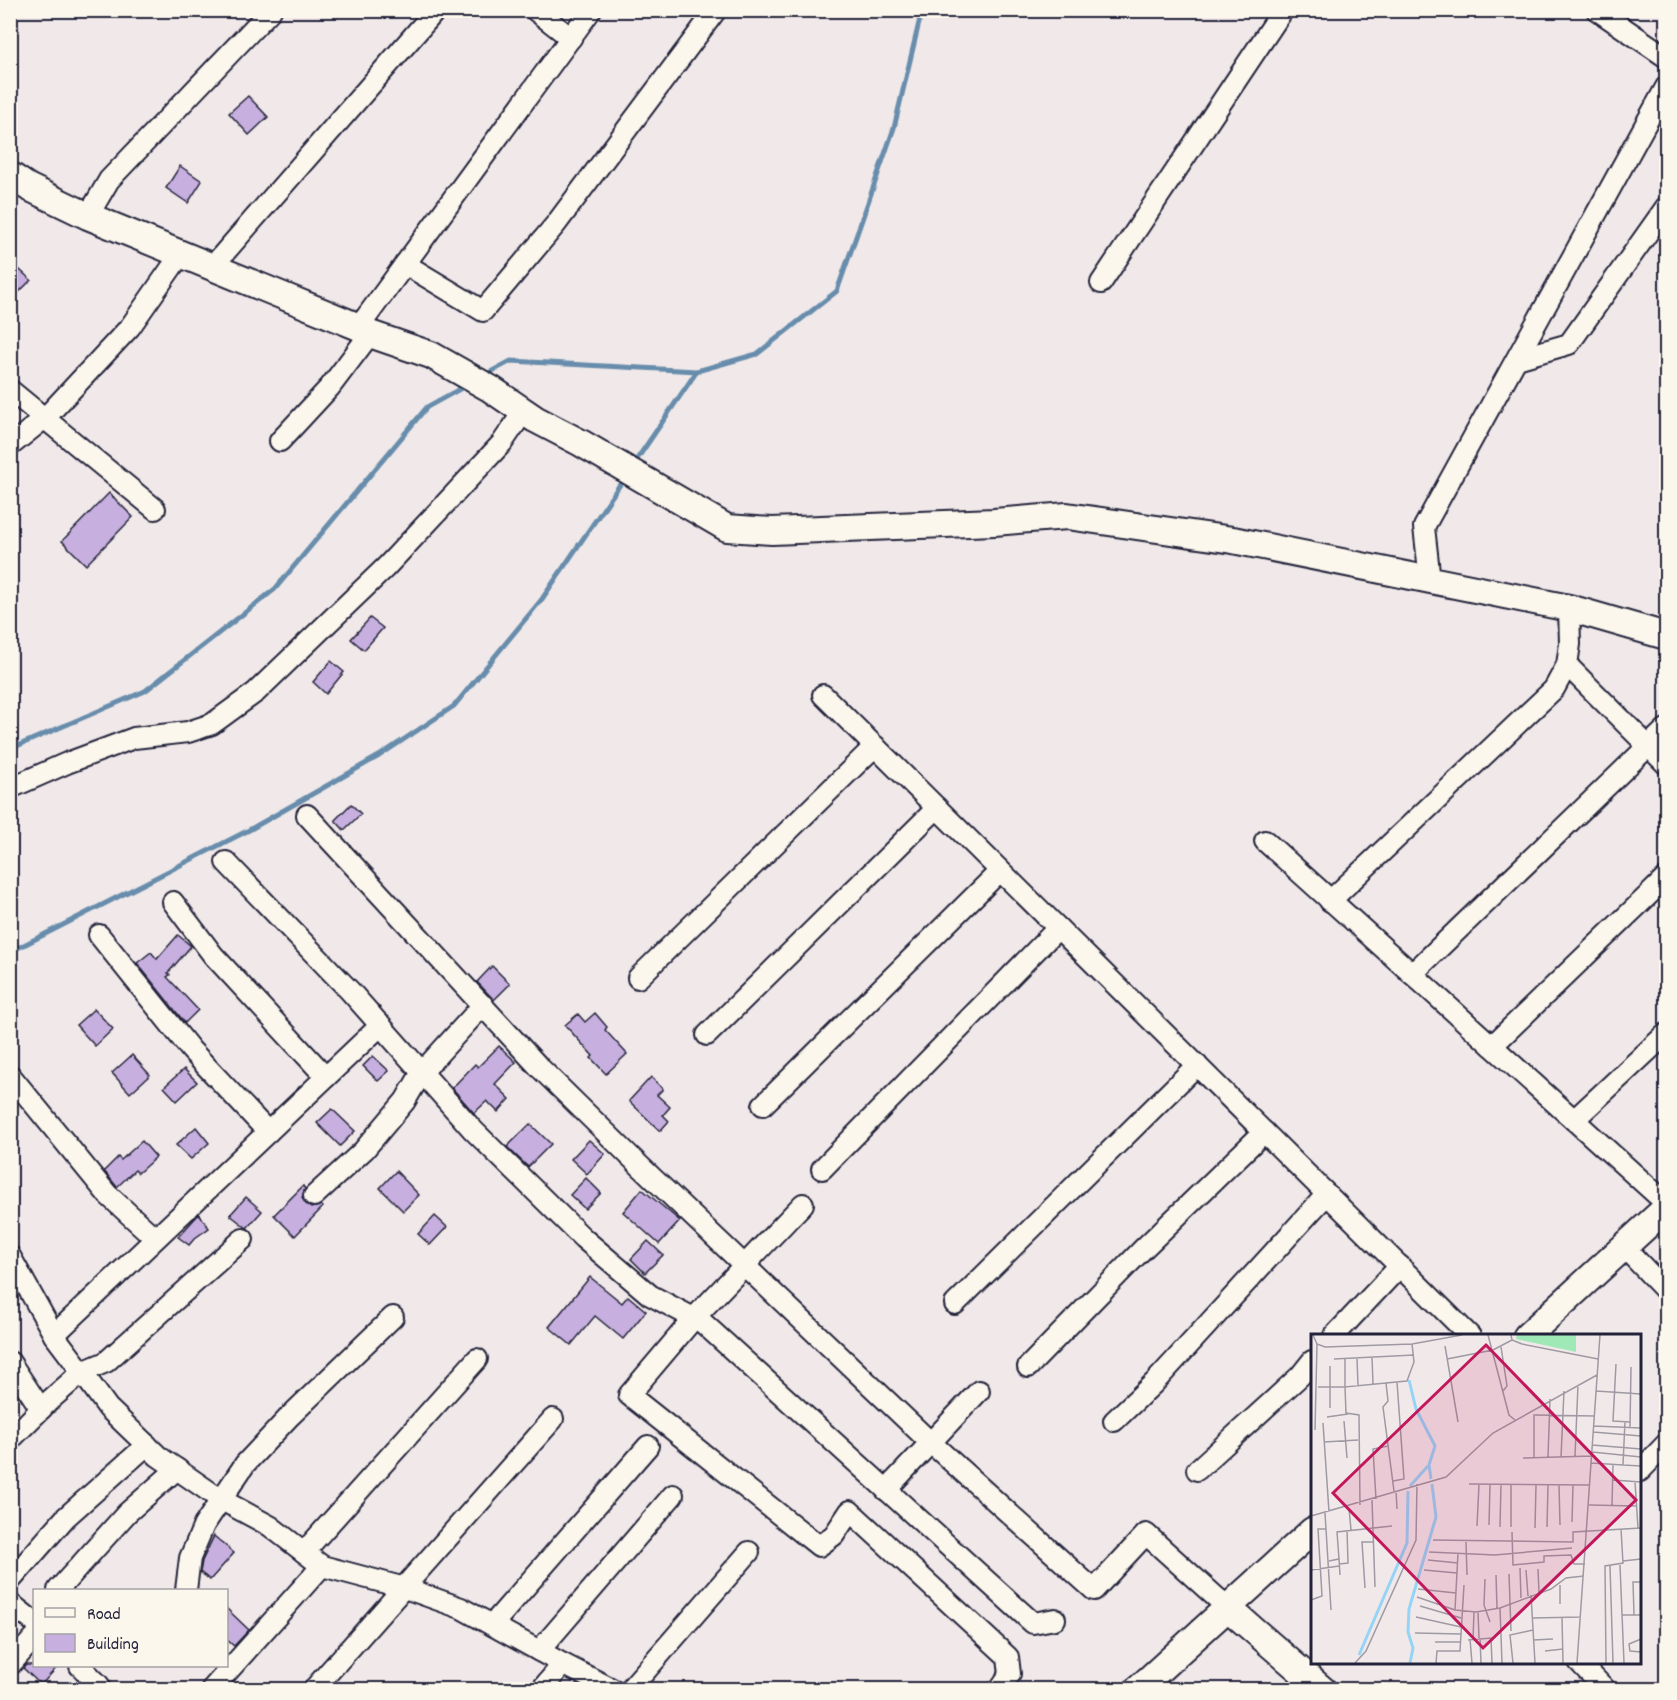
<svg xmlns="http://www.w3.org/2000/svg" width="1677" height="1700" viewBox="0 0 1677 1700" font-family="Dekko,sans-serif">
  <rect width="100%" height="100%" fill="#f1e9e9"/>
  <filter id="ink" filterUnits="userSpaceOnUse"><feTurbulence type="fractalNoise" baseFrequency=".0167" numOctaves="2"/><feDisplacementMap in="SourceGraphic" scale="12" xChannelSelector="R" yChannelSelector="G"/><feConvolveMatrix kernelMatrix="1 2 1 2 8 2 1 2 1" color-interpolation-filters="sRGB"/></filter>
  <g filter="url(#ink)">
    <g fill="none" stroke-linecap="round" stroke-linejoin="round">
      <g stroke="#688dac" stroke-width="5">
        <polyline points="483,376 511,361 697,371"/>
        <polyline points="633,465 697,371 757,354 837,291 894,128 922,10"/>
        <polyline points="10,749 145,691 275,589 427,407 467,385"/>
        <polyline points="10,952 249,830 379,756 454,706 542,599 625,477"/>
      </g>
    </g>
    <g fill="#c7b0df" stroke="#22223b" stroke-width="1.5">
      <polygon points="248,96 268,117 249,135 229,113"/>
      <polygon points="180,166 202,181 188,203 166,188"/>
      <polygon points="10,261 31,280 10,301"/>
      <polygon points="109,493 133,517 86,565 62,541"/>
      <polygon points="370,618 383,628 364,650 351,639"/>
      <polygon points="331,661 344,672 326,694 313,682"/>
      <polygon points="351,804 361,814 344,830 335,820"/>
      <polygon points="178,935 191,946 168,973 170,975 167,977 198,1010 185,1023 137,963 151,952 157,959"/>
      <polygon points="492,966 510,984 494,1000 477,982"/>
      <polygon points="94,1009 113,1029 95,1046 76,1025"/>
      <polygon points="595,1013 607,1027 605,1030 627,1054 606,1074 591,1058 593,1056 565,1025 578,1014 585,1022"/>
      <polygon points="499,1046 516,1062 495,1084 510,1099 498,1112 487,1101 474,1113 452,1088 475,1064 478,1067"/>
      <polygon points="132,1055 150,1075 130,1093 112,1073"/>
      <polygon points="373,1056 389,1071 378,1081 363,1066"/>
      <polygon points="184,1069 197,1082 177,1101 164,1087"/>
      <polygon points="651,1077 663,1089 657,1095 670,1107 663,1115 669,1121 660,1131 629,1101"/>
      <polygon points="332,1109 355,1131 340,1146 317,1123"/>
      <polygon points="530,1124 551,1144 528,1167 507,1147"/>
      <polygon points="196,1127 209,1143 191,1159 176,1145"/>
      <polygon points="589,1140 605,1154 587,1174 571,1159"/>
      <polygon points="142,1141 156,1157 138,1173 135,1170 117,1187 104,1171 118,1157 121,1160"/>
      <polygon points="396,1171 419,1195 403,1211 380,1188"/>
      <polygon points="586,1178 601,1193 585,1209 570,1195"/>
      <polygon points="303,1186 305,1189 302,1198 306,1204 311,1208 321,1205 323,1207 295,1236 274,1215"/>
      <polygon points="642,1189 680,1221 659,1244 623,1212"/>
      <polygon points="246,1197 262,1211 247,1228 230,1215"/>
      <polygon points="199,1214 209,1228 195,1238 189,1245 178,1237"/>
      <polygon points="435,1216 447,1227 430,1245 418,1234"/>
      <polygon points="648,1241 663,1255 645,1273 631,1259"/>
      <polygon points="590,1277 622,1303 628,1296 646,1311 623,1339 595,1316 571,1345 549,1327"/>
      <polygon points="214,1536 234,1553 210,1580 200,1572 202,1561"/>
      <polygon points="226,1608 249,1630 234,1646 226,1639"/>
      <polygon points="26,1665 59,1665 41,1685 23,1668"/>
    </g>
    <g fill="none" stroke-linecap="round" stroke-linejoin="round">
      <defs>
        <g id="minor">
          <polyline points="535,10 571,38"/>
          <polyline points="1597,10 1666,57"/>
          <polyline points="88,216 109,180 271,10"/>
          <polyline points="405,264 483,311 556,224 716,10"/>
          <polyline points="212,267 436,10"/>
          <polyline points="1101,283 1283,10"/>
          <polyline points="359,327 591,10"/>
          <polyline points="1517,359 1569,344 1666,207"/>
          <polyline points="10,390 155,509"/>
          <polyline points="280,441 330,387 370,334"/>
          <polyline points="10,446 46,417 130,327 181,254"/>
          <polyline points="1430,580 1424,527 1666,87"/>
          <polyline points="1567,665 1666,764"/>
          <polyline points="823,695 1470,1336"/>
          <polyline points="10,788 67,763 134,738 188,732 212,724 256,692 386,567 502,443 524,411"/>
          <polyline points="307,815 539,1067 639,1165 930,1442 1094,1590 1146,1534 1228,1608"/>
          <polyline points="1265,841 1666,1203"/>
          <polyline points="226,862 350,991 473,1130 583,1238 650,1295 703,1323 1033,1623 1055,1619"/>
          <polyline points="1330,901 1554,689 1567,665 1570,644 1569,608"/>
          <polyline points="173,902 213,955 326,1077"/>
          <polyline points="99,935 191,1050 268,1132"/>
          <polyline points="1412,974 1666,729"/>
          <polyline points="638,978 875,746"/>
          <polyline points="707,1035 937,808"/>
          <polyline points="1492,1046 1666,878"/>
          <polyline points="10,1075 108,1195 155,1238"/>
          <polyline points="763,1105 1000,871"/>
          <polyline points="1574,1120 1666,1034"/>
          <polyline points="822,1169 1058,928"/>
          <polyline points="314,1196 364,1150 405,1101 422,1072 483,1005"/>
          <polyline points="803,1204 694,1318 629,1395 819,1546 834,1535 850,1511 1008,1657 1010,1674 999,1690"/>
          <polyline points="1624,1247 1666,1291"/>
          <polyline points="10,1256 54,1335 82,1372 108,1408 158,1456 220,1499 270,1526 322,1566 405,1588 461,1608 563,1664 614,1690"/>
          <polyline points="955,1304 1197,1065"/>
          <polyline points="54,1335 381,1025"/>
          <polyline points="1334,1336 1400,1266"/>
          <polyline points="10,1362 41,1409"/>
          <polyline points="1028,1367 1143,1249 1264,1132"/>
          <polyline points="1114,1421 1155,1382 1327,1194"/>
          <polyline points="10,1440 49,1401 82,1372 106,1362 243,1239"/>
          <polyline points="1197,1470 1300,1376 1312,1361"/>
          <polyline points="1640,1471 1666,1444"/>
          <polyline points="886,1490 979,1391"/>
          <polyline points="304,1552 477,1359"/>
          <polyline points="10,1581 66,1517 147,1445"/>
          <polyline points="58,1590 127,1513 177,1469"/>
          <polyline points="186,1590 190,1558 204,1525 245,1464 290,1416 393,1317"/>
          <polyline points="10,1603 34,1622"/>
          <polyline points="492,1625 648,1446"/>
          <polyline points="539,1651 673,1495"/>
          <polyline points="1579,1662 1606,1690"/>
          <polyline points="10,1665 34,1638"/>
          <polyline points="80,1666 99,1685 96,1690"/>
          <polyline points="211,1690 322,1566"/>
          <polyline points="313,1690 553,1419"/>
          <polyline points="541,1690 563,1664"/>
          <polyline points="629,1690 749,1552"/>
        </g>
        <g id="tertiary">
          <polyline points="10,175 28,187 88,216 359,327 370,334 431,355 491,389 535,419 581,443 727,528 772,531 994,522 1067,516 1233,540 1569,608 1666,636"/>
          <polyline points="1527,1336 1666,1208"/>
          <polyline points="1228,1608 1323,1690"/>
          <polyline points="1137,1690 1312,1531"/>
        </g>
      </defs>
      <use href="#minor" stroke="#22223b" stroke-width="24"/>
      <use href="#tertiary" stroke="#22223b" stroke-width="30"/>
      <use href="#minor" stroke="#fbf7ec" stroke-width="20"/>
      <use href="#tertiary" stroke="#fbf7ec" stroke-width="26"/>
    </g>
  </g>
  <g transform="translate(1311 1334)">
    <rect width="330" height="330" fill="#f1e9e9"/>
    <path d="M206,1H265V18L205,5Z" fill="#9fe9b7"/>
    <path fill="none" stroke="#96d4f7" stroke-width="3" d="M98,46L105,75L124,112L118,131L120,145M99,152L117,132M48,321L96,209L97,157M99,329L102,314L97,298L98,275L125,183L121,150"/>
    <path fill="none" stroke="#9e99a3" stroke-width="1.5" d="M2,1L6,10L14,13L101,10L151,1M177,1L198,81L204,86M200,1L201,6L211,10L287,25M134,12L147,88M190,13L196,52L192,57M61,23L62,50M34,24V53L75,49M46,24L47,52M23,25L103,21M136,25L182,16L201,6M305,30L302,87L319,88M19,32V74M7,53H34L35,79L48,81L49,171M285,57L330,60M223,80V124M224,81L283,82M16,83L37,80M33,87L36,124M12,89L18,178M283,92L330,94M319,93L320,33M4,96L6,10M282,98L330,102M13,108L47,106M281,111L330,115M281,118L330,123M264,122L267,51M237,123L239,65M250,123L253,57M212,124L281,122M280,129L312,131L314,87M312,131L330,132M302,146L330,148M82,147L93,145L86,48M324,148L327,194M158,150L279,151M248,151L249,191M83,157L72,73L77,67L75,49L96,47L103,28L101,10M85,157L86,175M65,165L62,115L77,112M61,166L64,253M278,171L325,172M301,171L302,130M38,174L40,196M14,179L20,276M0,182L135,143L182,99L286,41M261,188L262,151M178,191L179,150M166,192L168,150M189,193L190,150M200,193V150M236,193L237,151M224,194L225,151M201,198L202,231L233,228V222L260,221L263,230H274M122,206L262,208V198L330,194M155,208L156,241M118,218L184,221L261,214M28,225L26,198L81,192M117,226L147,229M18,227L28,225L29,241M312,227L330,225M28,230L37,229L36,196M309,231L313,329M299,232L302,329M209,234L210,264M227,235L228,259M0,236L28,232M113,236L146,239M215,236L217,262M198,240L200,297M185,241L186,274M174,245L173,271L179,288M249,251V270M54,254L51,208H62M107,255L145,259M220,261L224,329M106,263L144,276L165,278L189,274L240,255L255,244L273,242M0,266L11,262L7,195H15M109,272L150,284M189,274L191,329M144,276L147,219M167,278L168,304M311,281H330M323,281L322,248H330M105,283L150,293M251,283L252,329M221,284L270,283M104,299L150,300M169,304L170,329M159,305L161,329M162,305L163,278M330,305L318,310L319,317L330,318M157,306L180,304L181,329M222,306L242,305M124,308H150M234,317L252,315M44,329L55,317L105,206L106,150M125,329L126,317H149L153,251M202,329L199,301L222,296M266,329L289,1M295,329L294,232L312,229L310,195"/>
    <path fill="#c2185b" fill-opacity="0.15" stroke="#c2185b" stroke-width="3" d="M175,11L325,166L172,314L22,159Z"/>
    <rect width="330" height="330" fill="none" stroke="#22223b" stroke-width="3"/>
  </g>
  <rect width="1677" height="1700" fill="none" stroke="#fbf7ec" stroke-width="36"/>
  <rect x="18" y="18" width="1641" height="1664" fill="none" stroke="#22223b" stroke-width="2" filter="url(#ink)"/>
  <rect x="33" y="1589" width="195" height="78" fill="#fbf7ec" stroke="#a4a2a5" stroke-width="1.5"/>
  <rect x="45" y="1608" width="30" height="9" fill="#fbf7ec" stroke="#a4a2a5" stroke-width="1.5"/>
  <text x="87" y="1619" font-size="18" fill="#22223b">Road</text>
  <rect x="45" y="1634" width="30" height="18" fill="#c7b0df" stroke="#a4a2a5" stroke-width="1.5"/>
  <text x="87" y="1649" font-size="18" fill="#22223b">Building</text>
</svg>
